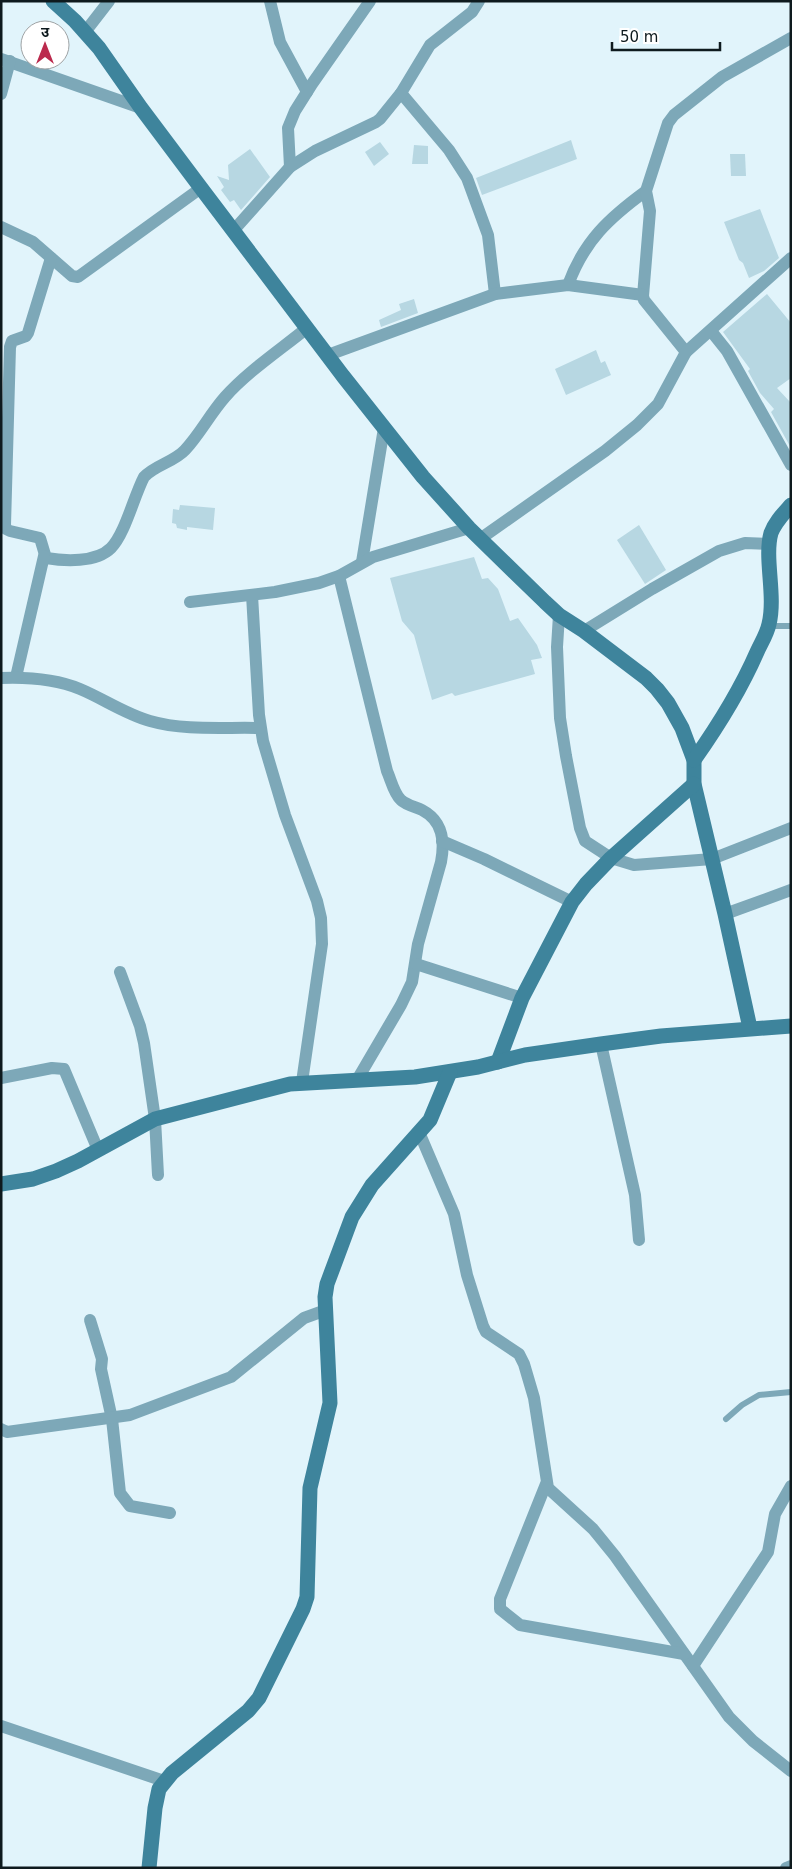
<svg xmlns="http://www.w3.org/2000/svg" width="792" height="1869" viewBox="0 0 792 1869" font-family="'DejaVu Sans','Noto Sans Devanagari',sans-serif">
  <rect width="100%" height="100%" fill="#e1f4fb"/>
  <g fill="#b7d7e2">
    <polygon points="571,140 577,159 482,195 476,178"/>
    <polygon points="380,142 389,154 374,166 365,152"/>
    <polygon points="414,145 428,146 428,164 412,164"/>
    <polygon points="250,149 270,177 241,210 234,200 230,202 221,190 224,187 217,176 229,180 228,165"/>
    <polygon points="730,154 745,154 746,176 731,176"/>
    <polygon points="760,209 779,258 764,271 749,278 743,263 739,260 724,222"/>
    <polygon points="767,294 791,323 791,378 777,388 791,403 791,448 771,412 774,409 760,393 748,371 750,369 723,332"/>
    <polygon points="414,299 418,313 381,327 379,320 401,310 399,304"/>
    <polygon points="596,350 601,363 605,361 611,375 566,395 555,369"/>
    <polygon points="180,505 215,508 213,530 187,527 187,530 177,528 176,524 172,523 173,509 179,510"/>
    <polygon points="639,525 666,570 645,584 617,540"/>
    <polygon points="474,557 482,579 488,578 498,589 510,621 518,618 537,645 542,658 531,660 535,674 455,696 452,693 432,700 414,635 402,621 390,578"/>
  </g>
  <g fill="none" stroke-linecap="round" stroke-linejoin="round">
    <g stroke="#7da8b8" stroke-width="6">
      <polyline points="769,626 791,626"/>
      <polyline points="726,1419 742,1405 759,1395 791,1392"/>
    </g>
    <g stroke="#7da8b8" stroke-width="12">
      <polyline points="270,1 280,42 307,92"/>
      <polyline points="85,32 109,1"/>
      <polyline points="1,59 141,108"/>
      <polyline points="401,93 449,150 467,178 488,235 495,294"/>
      <polyline points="1,94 10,61"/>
      <polyline points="290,167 288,128 295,111 312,84 370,1"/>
      <polyline points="1,227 33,242 72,276 78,277 201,188"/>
      <polyline points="233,231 290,167 315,151 376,122 380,119 401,93 430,45 472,12 479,1"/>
      <path d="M51,258L28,333L26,336L12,341L10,347L5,525L6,529L10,531L40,538L46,558C64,561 96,563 111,548C125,534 134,496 144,477C155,465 174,462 185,450C200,434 210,414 225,397C247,372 280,350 307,328"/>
      <path d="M568,285C584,241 609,218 646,191"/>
      <polyline points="711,331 727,351 791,465"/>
      <polyline points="686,352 644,300 643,296 650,211 646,191 668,123 674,115 722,77 791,38"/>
      <polyline points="328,355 495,294 568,285 643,295"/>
      <polyline points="480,539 605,451 637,425 658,404 686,352 791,258"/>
      <polyline points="362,562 384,428"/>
      <path d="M339,576L387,771C391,780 394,794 401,800C406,805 416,807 422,810C443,821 445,841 441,862L418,944L412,982L401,1005L357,1080"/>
      <polyline points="252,595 259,715 263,741 285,815 317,901 321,918 322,944 302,1082"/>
      <polyline points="190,602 275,592 319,583 339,576 373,557 469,528"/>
      <polyline points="559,615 557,647 560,718 566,756 580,828 585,841 611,858 634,865 712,859 791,828"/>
      <polyline points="584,631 652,589 719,551 745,543 769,544"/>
      <polyline points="16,677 44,556"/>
      <path d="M1,678C27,677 56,679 80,689C104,699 125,714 150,721C185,731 224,727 260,728"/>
      <polyline points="442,841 484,859 572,902"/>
      <polyline points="725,914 791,890"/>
      <polyline points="416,964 522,998"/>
      <polyline points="120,972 140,1026 144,1043 155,1119 158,1175"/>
      <polyline points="601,1044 635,1195 639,1240"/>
      <polyline points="1,1078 52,1068 64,1069 98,1150"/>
      <polyline points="419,1132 454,1214 467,1275 483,1326 486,1332 519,1354 524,1364 534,1398 548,1488 593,1529 615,1556 729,1717 753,1741 791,1771"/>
      <polyline points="90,1320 102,1359 101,1369 112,1419 120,1493 130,1506 170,1513"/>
      <polyline points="1,1429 7,1432 130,1415 231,1377 304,1318 326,1310"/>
      <polyline points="546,1484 500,1599 500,1609 520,1625 684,1654"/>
      <polyline points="693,1666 768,1552 775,1514 791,1486"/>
      <polyline points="1,1726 164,1781"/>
      <polyline points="786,1868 791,1866"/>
    </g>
    <g stroke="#3e849c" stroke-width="15">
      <polyline points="53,1 75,21 99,48 141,108 201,188 343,376 423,477 469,528 545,602 559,615 584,631 646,678 657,689 668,703 682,728 694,760 694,784 725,914 750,1028"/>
      <path d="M694,760C718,726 740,691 757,652C761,643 767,634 769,624C776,595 764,558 771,533C775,522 783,514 791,505"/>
      <polyline points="498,1062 522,998 572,902 586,884 611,858 694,784"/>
      <polyline points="1,1184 33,1179 56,1171 78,1161 155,1119 290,1084 415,1077 478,1067 525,1055 601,1044 661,1036 791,1026"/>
      <polyline points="149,1868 155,1808 159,1789 172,1773 248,1711 259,1698 303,1609 307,1597 310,1488 330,1403 325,1297 327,1284 352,1217 372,1185 430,1120 450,1072"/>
    </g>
  </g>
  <rect width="792" height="1869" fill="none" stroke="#0e1a1e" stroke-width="5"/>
  <g transform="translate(45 45)"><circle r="24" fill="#ffffff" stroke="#9fa3a5"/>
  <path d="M0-4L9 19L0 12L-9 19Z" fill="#bb2a4d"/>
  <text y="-8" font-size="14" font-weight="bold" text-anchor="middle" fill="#0e1a1e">उ</text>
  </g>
  <path d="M612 42v8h108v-8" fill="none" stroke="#0e1a1e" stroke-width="2.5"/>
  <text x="620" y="42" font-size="15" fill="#0e1a1e" stroke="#ffffff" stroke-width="4" paint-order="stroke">50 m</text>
</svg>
